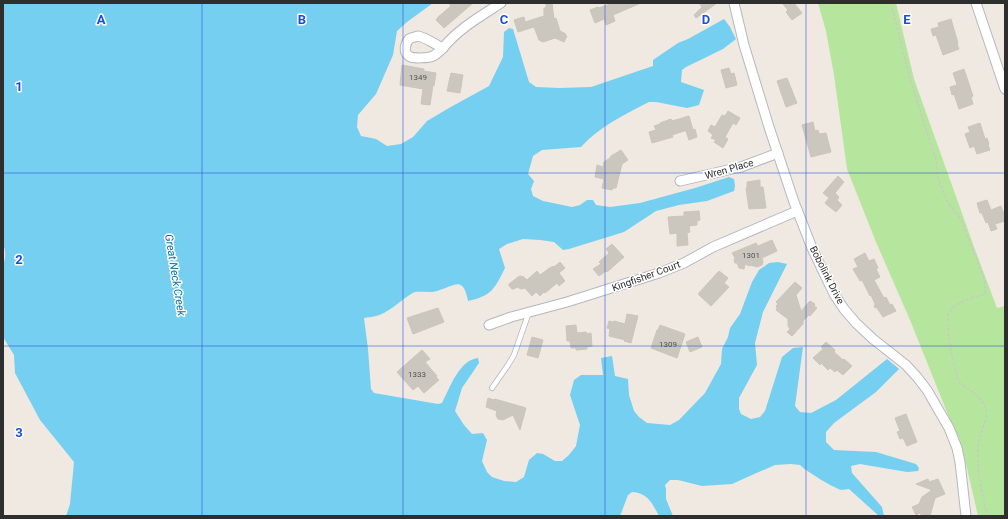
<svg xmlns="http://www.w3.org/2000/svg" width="1008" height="519" viewBox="0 0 1008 519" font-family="Roboto,sans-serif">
  <rect width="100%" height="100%" fill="#efe9e1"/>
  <polygon fill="#b6e59e" points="818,3 896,3 914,79 974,247 997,308 1005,306 1005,516 978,516 967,468 959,442 910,320 876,242 847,169 834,75 826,31"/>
  <path fill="#75cff0" d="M3,3H433L407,22L397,31L393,55L376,94L358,115L357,127L361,136L376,139L387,146L401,144L413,137L427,121L449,108L489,86L503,57L504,32L509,28L513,29L529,82L536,87L559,88L591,87L653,66V60L678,43L688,39L724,19L730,27L736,39L723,49L686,67L682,70L681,82L704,90L699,105L687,108L656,102H649C624,115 600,126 581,147L542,150L533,156L528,174L534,181L531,189L533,196L543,201L572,207L580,205L587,200H593L596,205L610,207L640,203L695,188L729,177L734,179L735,186L734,191L707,201L679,205L656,211L624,232L569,249L563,250L554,242L540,240L523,239L507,244L499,249L505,268C495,288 492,296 468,301C463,275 455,286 437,291C430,293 422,291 415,292C407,295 395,307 387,311C380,316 372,317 364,318L368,349L371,389L374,393L438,404L442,403C450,388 459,360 478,358L479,363L462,388L455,411L464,425L472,434L483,433L487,440L482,461L487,472L492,477L504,481L516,482L524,477L529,460L537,453L543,454L555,461H562L569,455L576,446L580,425L570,395L574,380L581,375H603L601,358L612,356L615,376L628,379L629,395L634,411L639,417L647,423L670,425L679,420L705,393L721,364L722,349L728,337L730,328L740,314L752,282L759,270L769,263L778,262L787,264L763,312L755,343L757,365L739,398V409L741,414L751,419L760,417L765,411L782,357L793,348L803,347L795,406L800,412L811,413L836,400L887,359L899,369L876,392L834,423L826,432V442L834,450L876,452L916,464L919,468L918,471L907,472L860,464L851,466L852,473L882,507L884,516H879L849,489C846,489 844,490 842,490C837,490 804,470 800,465L791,464L775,465L752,475L732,484L702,486L678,480H670L665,485L666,489V499L673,516H659C652,503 648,493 632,492L628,495L620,516H66L70,504L74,462L40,420L15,373L14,355L3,337V265C6,258 6,251 3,244Z"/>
  <g fill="#cbc7bf" stroke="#cbc5ba">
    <polygon points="448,3 473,3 444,28 436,20 437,19 437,18 451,6"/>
    <polygon points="552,3 554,19 556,18 560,31 566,34 565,35 567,36 564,42 555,38 543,42 539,40 534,27 518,32 514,20 524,17 525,22 544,16 544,8 546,8 546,4"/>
    <polygon points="613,3 641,3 613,15 615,21 606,25 604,19 595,23 590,10 598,7 599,8"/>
    <polygon points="699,3 717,3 696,18 694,15 702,7"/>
    <polygon points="782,3 794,3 802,13 792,20 786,12 788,10"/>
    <polygon points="951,19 958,43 957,44 959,49 943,55 936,35 933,36 931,29 939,27 938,23"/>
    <polygon points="402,65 424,69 424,71 436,73 434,86 433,85 430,105 421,104 423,89 400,85"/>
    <polygon points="729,68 731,74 734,73 737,85 726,88 721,70"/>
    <polygon points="964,69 973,96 971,97 973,104 959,109 954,94 952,95 950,87 957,85 953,73"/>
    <polygon points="451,73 463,75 460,93 447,91"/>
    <polygon points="787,78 797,103 786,107 777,81"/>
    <polygon points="728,111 740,118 736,125 733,123 725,137 728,139 723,148 714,142 716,140 711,138 713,135 708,131 711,125 715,127 722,115 725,116"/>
    <polygon points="689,116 693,130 695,129 697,137 689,140 686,131 684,131 672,135 673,137 652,143 649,132 656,130 654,126 660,124 660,123 671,119 672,121"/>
    <polygon points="813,122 815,131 818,130 819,134 826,133 831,152 811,157 802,125"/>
    <polygon points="980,123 985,139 987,138 989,144 988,145 990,150 977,154 974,146 970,148 965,134 970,132 968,127"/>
    <polygon points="621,150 628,160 622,164 616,188 613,188 612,190 602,188 604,179 595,177 597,165 603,167 604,162 610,158 611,156"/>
    <polygon points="838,176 844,182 835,193 839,197 837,200 842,205 836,212 826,204 825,203 829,198 823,193"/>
    <polygon points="760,180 760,187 763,187 766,208 749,209 746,188 747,188 747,182"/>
    <polygon points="987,200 991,210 1001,206 1003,212 1005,211 1005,221 995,224 997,229 991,231 988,222 986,223 982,213 980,213 977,203"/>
    <polygon points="699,211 700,220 697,221 697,225 689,226 690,232 687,233 688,245 677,246 677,233 670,234 668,217 684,216 684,212"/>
    <polygon points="772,240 777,251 762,258 763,262 762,265 757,267 751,265 750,266 745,264 744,269 739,268 737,263 735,263 734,260 735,258 732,253 756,243 758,246"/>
    <polygon points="612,244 624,257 607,272 606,271 599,276 593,269 601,264 599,262 609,253 606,249"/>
    <polygon points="865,253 869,261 874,259 878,268 876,269 880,277 874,280 884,298 886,297 890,305 892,304 896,311 883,317 877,308 874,307 875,304 871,295 870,296 862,280 860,281 853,269 858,267 854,259"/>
    <polygon points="560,262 565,268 559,273 565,281 559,286 557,283 545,293 544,292 540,296 536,292 532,296 525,288 521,289 517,287 514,289 512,289 509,286 509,284 518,277 520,276 524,277 527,280 537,271 540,275 551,267 552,267 553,266 554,267"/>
    <polygon points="719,271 728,278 724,283 729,287 711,306 698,294"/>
    <polygon points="795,282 802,288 796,295 801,311 810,301 815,304 814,306 817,308 810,316 809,315 803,321 803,324 792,336 787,332 790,329 788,326 788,319 776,310 777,308 776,306 778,304 776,302"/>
    <polygon points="438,308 444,322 413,334 407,318"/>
    <polygon points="627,314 638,316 631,343 624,341 625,340 609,336 610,329 607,328 609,321 613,322 614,321 625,324"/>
    <polygon points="576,325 577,333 586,332 587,334 591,333 592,346 587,347 587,349 576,350 576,348 571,348 570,341 567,341 566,326"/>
    <polygon points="660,325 685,334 677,358 651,348 657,330 658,330"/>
    <polygon points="532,337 543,340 538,358 527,355"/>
    <polygon points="698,337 702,347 690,352 686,342"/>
    <polygon points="826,342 835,350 834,352 843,360 844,359 852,366 843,375 837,370 835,372 830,368 828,370 821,363 820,365 813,358 823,349 821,347"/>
    <polygon points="422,350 430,359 425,362 437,376 436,377 439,380 424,393 418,386 413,390 397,372"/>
    <polygon points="488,398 494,400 495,399 526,408 520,430 513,415 503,420 498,419 496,415 497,411 486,407"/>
    <polygon points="906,414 917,442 907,446 903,438 900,439 897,432 900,431 895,418"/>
    <polygon points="928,479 929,482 938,479 945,494 935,498 930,516 922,516 920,513 916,515 912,507 919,504 922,497 932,490 916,484"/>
  </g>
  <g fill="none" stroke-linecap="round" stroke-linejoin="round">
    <defs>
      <polyline id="lane" points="492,388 508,365 514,355 529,312"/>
      <g id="street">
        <polyline points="734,3 744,45 769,127 794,202 812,248 834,294 844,309 856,323 873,339 906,365 917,377 927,390 949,428 957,448 960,462 966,516"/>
        <polyline points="976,3 1005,89"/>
        <path d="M418,36C427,38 434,44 443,48C440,51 437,54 433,56C429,58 412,59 409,56C403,52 405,44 409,39C412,37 415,37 418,36Z"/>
        <path d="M443,48C458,29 481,16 501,3"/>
        <polyline points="680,181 741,167 778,153"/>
        <polyline points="489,325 511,317 567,302 659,273 684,263 713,247 797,211"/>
      </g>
    </defs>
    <use href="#lane" stroke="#b4b7c1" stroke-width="6"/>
    <use href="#street" stroke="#b4b7c1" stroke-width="11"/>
    <path stroke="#c9c9c9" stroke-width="1.5" stroke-dasharray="3 2" stroke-linecap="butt" d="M891,3L910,79L936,160L938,178L948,203L961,219L985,282V293L982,295C973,297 957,302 952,309C950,311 948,314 948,317C946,326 954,376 960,383C962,385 964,386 967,388C975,394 985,400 986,411C987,422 979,434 978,446C976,470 983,493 987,516"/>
    <use href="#lane" stroke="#fff" stroke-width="4.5"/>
    <use href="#street" stroke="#fff" stroke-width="9"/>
  </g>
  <path fill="none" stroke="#1d4ed8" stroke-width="1" stroke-opacity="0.55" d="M202,3V516M403,3V516M605,3V516M806,3V516M3,173H1005M3,346H1005"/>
  <g text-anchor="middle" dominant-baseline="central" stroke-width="3" stroke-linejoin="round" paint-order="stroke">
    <g font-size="8" fill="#555452">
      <text x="418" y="77">1349</text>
      <text x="751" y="255">1301</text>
      <text x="668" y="344">1309</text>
      <text x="417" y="374">1333</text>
    </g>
    <g font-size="10" fill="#2e2e2e" stroke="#fff">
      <text transform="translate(729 169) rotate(-16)">Wren Place</text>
      <text transform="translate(827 275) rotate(63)">Bobolink Drive</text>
      <text transform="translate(646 276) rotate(-20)">Kingfisher Court</text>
    </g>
    <g font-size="11" font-style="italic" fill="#0d6fa3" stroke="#fff">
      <text transform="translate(175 275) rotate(81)">Great Neck Creek</text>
    </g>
  </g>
  <g font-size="13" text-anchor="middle" font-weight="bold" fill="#1d4ed8" stroke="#fff" stroke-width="3" stroke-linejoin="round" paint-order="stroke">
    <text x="101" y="24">A</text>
    <text x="302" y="24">B</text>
    <text x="504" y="24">C</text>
    <text x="706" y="24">D</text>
    <text x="907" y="24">E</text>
    <text x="19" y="91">1</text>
    <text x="19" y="264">2</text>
    <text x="19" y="437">3</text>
  </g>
  <rect width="1008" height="519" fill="none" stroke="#2e2e2e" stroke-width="8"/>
</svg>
